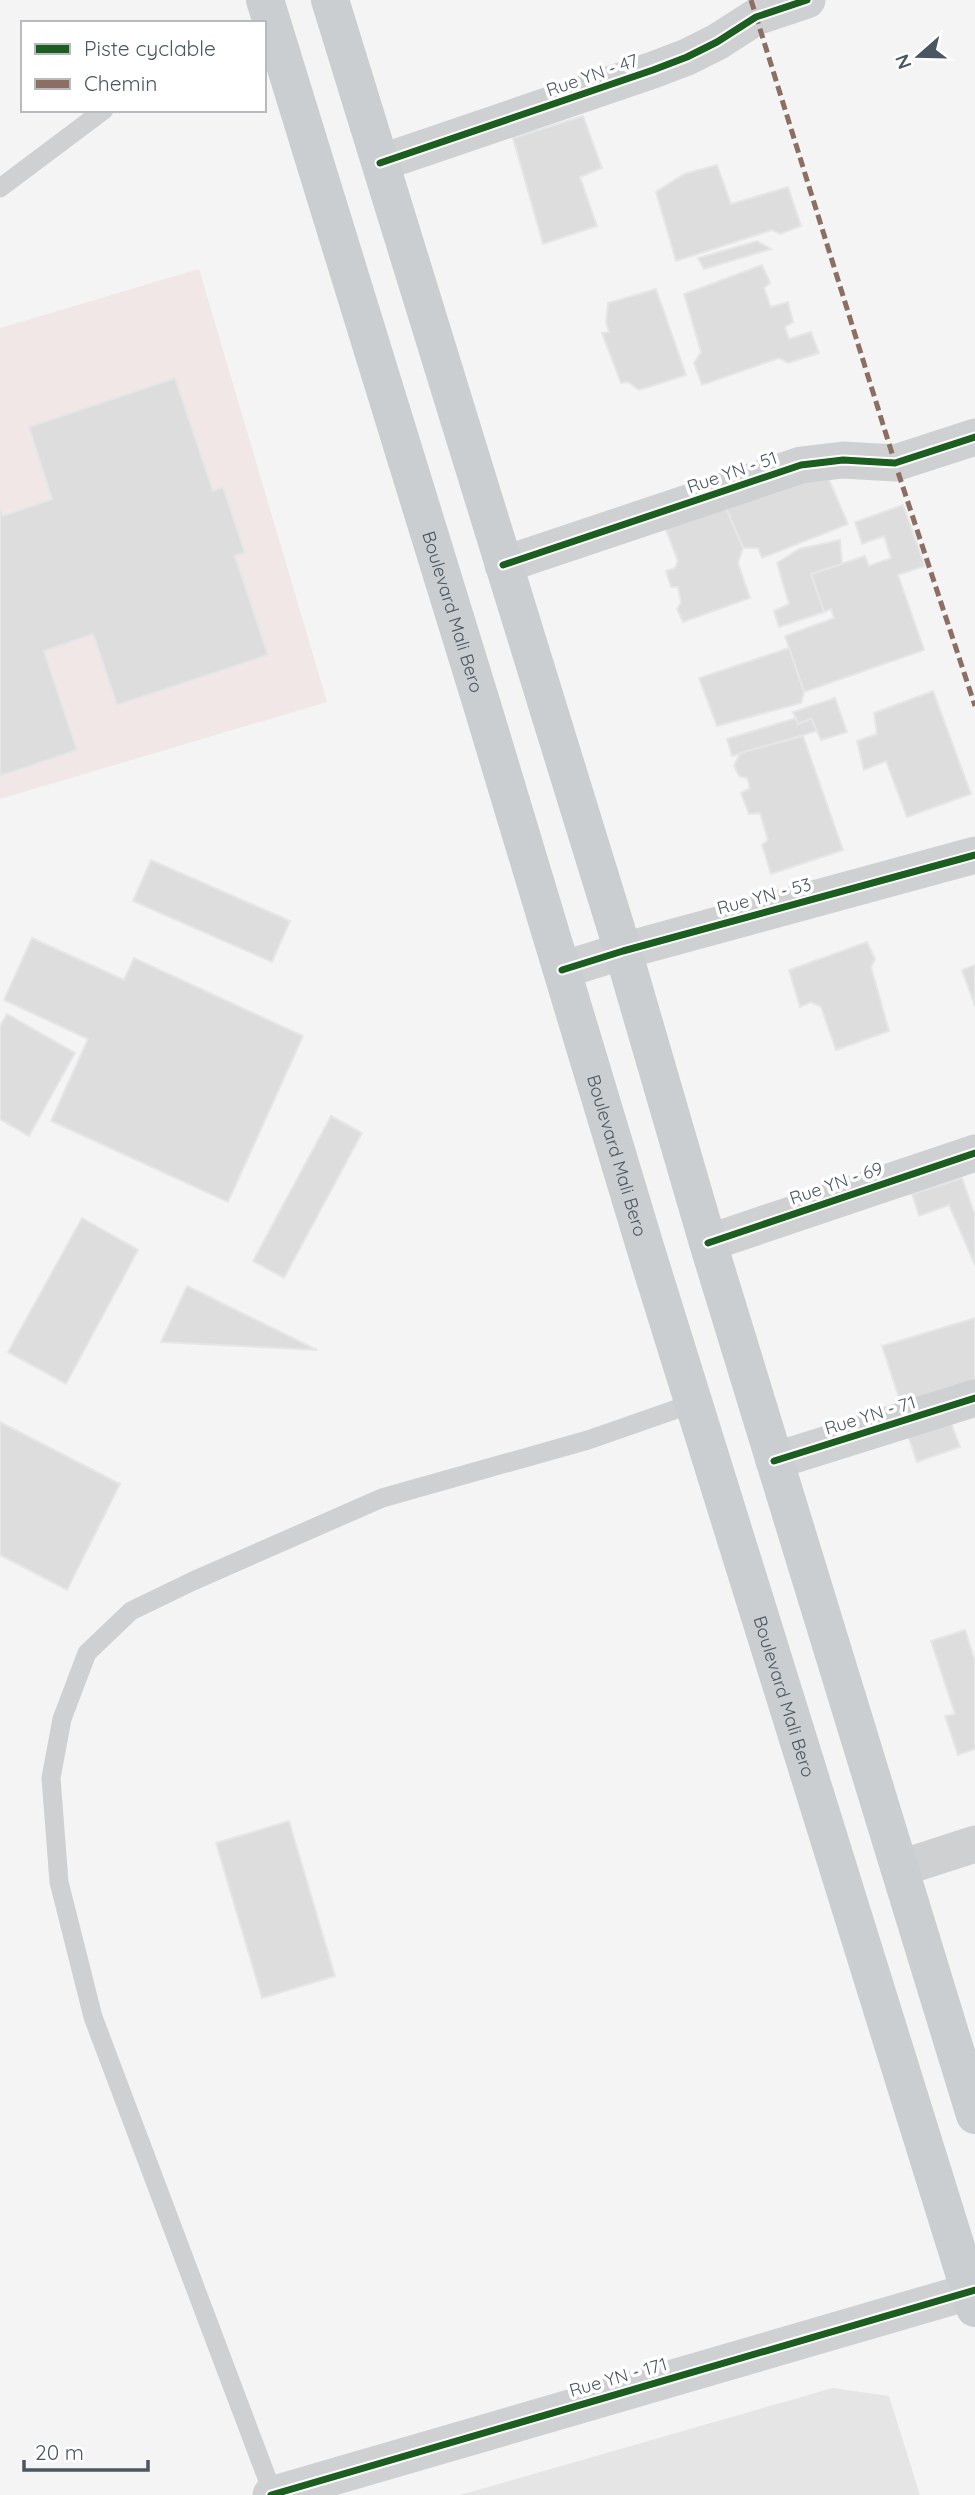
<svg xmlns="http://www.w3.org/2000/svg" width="975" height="2495" viewBox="0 0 975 2495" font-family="Quicksand,sans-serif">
  <rect width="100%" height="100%" fill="#f4f4f4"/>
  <polygon fill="#e6e5e6" points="833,2388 889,2396 920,2495 460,2495"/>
  <polygon fill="#f1e7e6" points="199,269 327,702 0,799 0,328"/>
  <g fill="#ddddde" stroke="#e5e6e7" stroke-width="2">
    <polygon points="583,116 602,168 580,177 597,226 543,244 513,138"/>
    <polygon points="717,165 731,204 788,187 801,226 780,234 772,230 676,261 656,192 684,174"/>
    <polygon points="757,241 771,249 704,269 698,258"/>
    <polygon points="762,265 770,283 764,288 771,307 788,302 793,322 785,327 789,339 811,332 819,353 788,363 779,358 702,385 694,363 701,352 684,294"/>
    <polygon points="656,289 686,375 639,390 628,382 621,383 602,333 609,332 606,322 608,303"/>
    <polygon points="175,378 213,491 223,487 245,553 235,556 268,655 117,705 93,634 44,651 77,750 0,776 0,508 3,516 52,499 29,427"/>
    <polygon points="827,475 848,524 762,558 758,548 743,548 725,506"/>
    <polygon points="903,505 925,566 898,575 924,650 804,692 785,636 834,618 831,609 824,612 811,574 865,556 869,566 891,558 884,536 862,544 855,522"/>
    <polygon points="725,506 743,548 738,563 750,598 683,622 677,609 681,603 678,587 671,587 666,571 675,568 678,561 665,527"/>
    <polygon points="840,540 842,564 811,574 824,612 779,627 774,611 789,604 777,563 799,549"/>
    <polygon points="789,648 804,692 801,703 717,726 699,678"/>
    <polygon points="933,691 971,794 907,817 886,761 864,770 857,741 877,734 874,713"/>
    <polygon points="835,698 847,732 821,740 811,719 798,724 793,712"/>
    <polygon points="796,718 798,724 811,719 817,731 732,756 727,739"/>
    <polygon points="803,736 843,850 771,874 762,845 768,840 760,813 749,814 741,793 750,788 747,778 739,776 734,766 740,753"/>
    <polygon points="151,860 290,921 272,962 133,901"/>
    <polygon points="32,938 124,980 134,958 303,1036 228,1202 51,1121 88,1039 4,1000"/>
    <polygon points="867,942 875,959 871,967 889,1031 836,1050 821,1007 811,1002 800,1007 789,970"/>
    <polygon points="975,965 975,1006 962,970"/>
    <polygon points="7,1014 75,1053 29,1136 0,1119 0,1026"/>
    <polygon points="331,1116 362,1133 284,1278 253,1261"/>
    <polygon points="962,1178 975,1215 975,1265 949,1205 919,1216 912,1194"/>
    <polygon points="82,1218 138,1250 66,1384 8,1352"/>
    <polygon points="187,1286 317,1350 161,1342"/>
    <polygon points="975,1318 975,1390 904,1413 882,1346"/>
    <polygon points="949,1418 960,1447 917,1462 907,1433"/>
    <polygon points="0,1422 120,1484 67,1590 0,1555"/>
    <polygon points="965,1630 975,1661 975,1749 958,1755 945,1716 955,1714 931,1641"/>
    <polygon points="289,1821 335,1976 262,1998 216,1843"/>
  </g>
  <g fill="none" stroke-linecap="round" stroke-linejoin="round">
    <g stroke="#ced0d2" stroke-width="19">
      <polyline points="0,188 104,110"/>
      <polyline points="273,2494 93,2017 59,1882 51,1778 62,1719 87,1653 131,1611 193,1581 382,1498 588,1440 694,1403"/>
    </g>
    <g stroke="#ced0d2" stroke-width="37">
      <polyline points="380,163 653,70 687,57 717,42 756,17 807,0"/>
      <polyline points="503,565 801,465 843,460 895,463 975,437"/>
      <polyline points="562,970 623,951 975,855"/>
      <polyline points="708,1243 975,1153"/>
      <polyline points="774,1461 975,1398"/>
      <polyline points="901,1868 975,1844"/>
      <polyline points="271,2495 975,2290"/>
    </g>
    <g stroke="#caced1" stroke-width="38">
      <path id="s1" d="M265,0L482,705L646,1250L975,2308"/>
      <polyline points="330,0 623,951 708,1243 975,2115"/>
    </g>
    <polyline stroke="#8d6e63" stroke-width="5" stroke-dasharray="10 5" stroke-linecap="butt" points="751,0 895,463 975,706"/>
    <defs>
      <g id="cycleway">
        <polyline points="380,163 653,70 687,57 717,42 756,17 807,0"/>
        <polyline points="503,565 801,465 843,460 895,463 975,437"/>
        <polyline points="562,970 623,951 975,855"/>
        <polyline points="708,1243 975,1153"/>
        <polyline points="774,1461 975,1398"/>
        <polyline points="271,2495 975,2290"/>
      </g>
    </defs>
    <use href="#cycleway" stroke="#fff" stroke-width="11"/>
    <use href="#cycleway" stroke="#1b5e20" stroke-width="7"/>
  </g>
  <g text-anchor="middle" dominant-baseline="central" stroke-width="7" stroke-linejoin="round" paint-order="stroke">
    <g font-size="18" fill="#4a5661" stroke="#fff">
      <text transform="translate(592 75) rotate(-19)">Rue YN - 47</text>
      <text transform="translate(732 472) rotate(-19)">Rue YN - 51</text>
      <text stroke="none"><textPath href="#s1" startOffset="640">Boulevard Mali Bero</textPath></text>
      <text transform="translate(764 896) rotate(-15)">Rue YN - 53</text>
      <text stroke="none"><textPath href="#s1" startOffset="1208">Boulevard Mali Bero</textPath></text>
      <text transform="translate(836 1183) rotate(-19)">Rue YN - 69</text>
      <text transform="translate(870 1415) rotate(-17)">Rue YN - 71</text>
      <text stroke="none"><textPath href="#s1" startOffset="1774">Boulevard Mali Bero</textPath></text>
      <text transform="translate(618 2377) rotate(-16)">Rue YN - 171</text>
    </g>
  </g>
  <rect x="21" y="21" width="245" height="91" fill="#ffffff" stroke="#b7bbc0" stroke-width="2"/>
  <rect x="35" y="44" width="35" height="10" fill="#1b5e20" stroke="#b7bbc0" stroke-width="2"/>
  <text x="84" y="56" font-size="21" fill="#4a5661">Piste cyclable</text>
  <rect x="35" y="79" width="35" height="10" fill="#8d6e63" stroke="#b7bbc0" stroke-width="2"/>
  <text x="84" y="91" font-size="21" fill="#4a5661">Chemin</text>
  <g transform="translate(919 56) rotate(250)" stroke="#ffffff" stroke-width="5" paint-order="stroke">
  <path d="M0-5L12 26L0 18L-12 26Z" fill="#4a5661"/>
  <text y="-10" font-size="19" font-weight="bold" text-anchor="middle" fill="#4a5661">N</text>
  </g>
  <path d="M24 2460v10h124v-10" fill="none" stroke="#4a5661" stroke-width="3.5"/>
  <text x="35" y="2460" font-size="21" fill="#4a5661" stroke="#ffffff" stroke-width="5" paint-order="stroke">20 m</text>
</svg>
